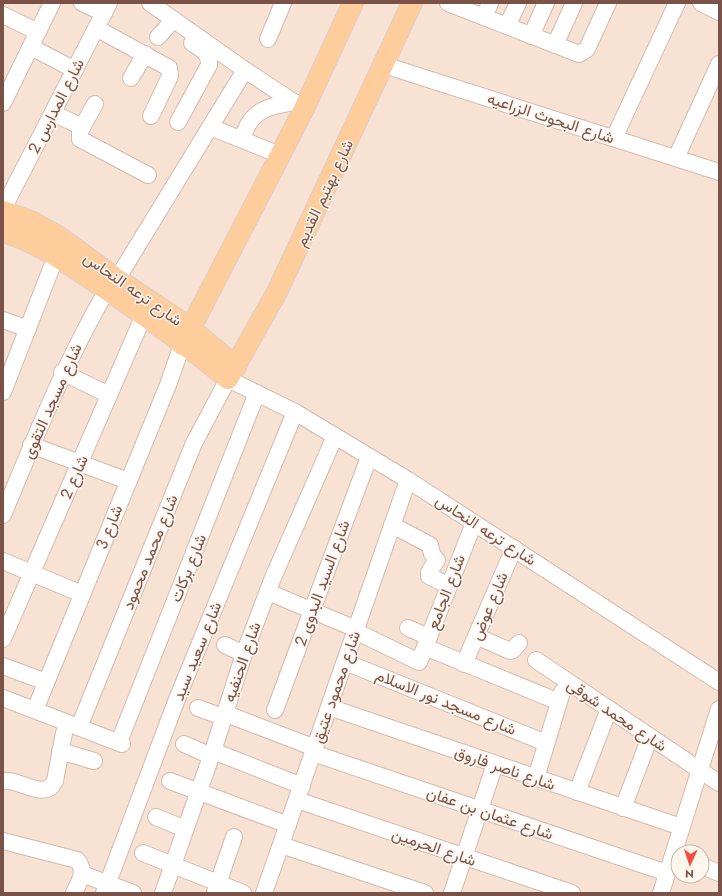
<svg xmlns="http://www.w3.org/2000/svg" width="722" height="896" viewBox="0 0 722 896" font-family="Jost,Vazirmatn,sans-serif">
  <rect width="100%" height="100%" fill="#fef1e5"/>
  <path fill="#f7e2d3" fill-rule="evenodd" d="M3,3H719V893H3ZM678,852H702V876H678Z"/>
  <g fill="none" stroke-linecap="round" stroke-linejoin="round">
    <defs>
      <g id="minor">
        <polyline points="82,3 104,13"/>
        <polyline points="150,3 245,70 304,109"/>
        <polyline points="448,3 579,54 587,49 608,3"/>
        <polyline points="701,3 719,12"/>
        <polyline points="3,15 38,32"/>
        <polyline points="484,17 490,3"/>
        <polyline points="507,26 518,3"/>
        <polyline points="96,28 169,68 170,76 151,116"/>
        <polyline points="531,36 546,3"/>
        <polyline points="158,37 167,27"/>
        <polyline points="268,39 283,3"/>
        <polyline points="555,45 574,3"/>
        <polyline points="31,47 75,70"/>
        <polyline points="384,65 719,172"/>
        <polyline points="131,78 145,54"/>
        <polyline points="3,103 52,3"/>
        <polyline points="95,104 80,131 80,139 148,175"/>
        <polyline points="53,113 82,127"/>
        <path d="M178,122L209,65C210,53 201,49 192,43"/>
        <polyline points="210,127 280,155"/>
        <path d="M245,131C254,108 272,106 294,102"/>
        <polyline points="614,138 677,3"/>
        <polyline points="676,158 719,64"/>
        <polyline points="3,209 109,3"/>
        <polyline points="117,279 245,70"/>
        <polyline points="3,320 28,329"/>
        <polyline points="62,372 109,395"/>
        <polyline points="3,392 56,256"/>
        <polyline points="31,445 128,481"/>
        <path d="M3,515C35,438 65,362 107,290"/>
        <polyline points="392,525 430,545 432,554 437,560 429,572 429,576 449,586"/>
        <polyline points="3,561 82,594"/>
        <polyline points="268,592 356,629"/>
        <polyline points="408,628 429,637"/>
        <polyline points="355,631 419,662 474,523"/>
        <polyline points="476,636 510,651 513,650 519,643"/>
        <polyline points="3,639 144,315"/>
        <polyline points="225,645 244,654"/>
        <polyline points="425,647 559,702"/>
        <polyline points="536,660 719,783"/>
        <polyline points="345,662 546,743"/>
        <polyline points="464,664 514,548"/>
        <polyline points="3,666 46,682"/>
        <polyline points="3,698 122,744"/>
        <polyline points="329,707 681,827"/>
        <polyline points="198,708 223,717"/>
        <polyline points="35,710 168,385 182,345"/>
        <polyline points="275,710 369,457"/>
        <polyline points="224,713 315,748"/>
        <polyline points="79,727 194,443 228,379 295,412 408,480 719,682"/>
        <polyline points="119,742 257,393"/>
        <polyline points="184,744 211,756"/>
        <polyline points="60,751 94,761"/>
        <polyline points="213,751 302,786"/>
        <polyline points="313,753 667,873"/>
        <polyline points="536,778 562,692"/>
        <path d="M3,781C19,778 45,802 55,781L64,733"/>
        <polyline points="170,781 288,825"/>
        <polyline points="577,792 609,709"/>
        <polyline points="297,800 572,893"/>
        <polyline points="623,808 650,737"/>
        <polyline points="156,817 185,829"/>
        <path d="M3,841L77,860C87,871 79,882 74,893"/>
        <polyline points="281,845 425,893"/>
        <polyline points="143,853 243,893"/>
        <polyline points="702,866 719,873"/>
        <polyline points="82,874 133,893"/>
        <polyline points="215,892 234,837"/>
        <polyline points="104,893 177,699 295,412"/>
        <polyline points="163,893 213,751 244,654 272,580 335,436"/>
        <polyline points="264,893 408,480"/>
        <polyline points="452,893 495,764"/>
        <polyline points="661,893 719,709"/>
      </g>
      <g id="major">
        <polyline points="3,211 33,222 58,236 117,279 190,328 236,367"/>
        <path d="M3,232C39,243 70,265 101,286C144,315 188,346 228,379L277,292L412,3"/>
        <polyline points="182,345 304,109 353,3"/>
      </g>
    </defs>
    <use href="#minor" stroke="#d4b9ac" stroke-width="18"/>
    <use href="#major" stroke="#dacfcb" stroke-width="22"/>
    <use href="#minor" stroke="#fff" stroke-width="16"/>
    <use href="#major" stroke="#ffcd9c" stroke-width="20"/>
  </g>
  <g text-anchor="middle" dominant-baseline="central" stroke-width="3" stroke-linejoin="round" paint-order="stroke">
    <g font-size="16" fill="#7b5247" stroke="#fff6ee">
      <text transform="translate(56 106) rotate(-63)">شارع المدارس 2</text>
      <text transform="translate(551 118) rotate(18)">شارع البحوث الزراعيه</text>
      <text transform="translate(324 193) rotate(-65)">شارع بهتيم القديم</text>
      <text transform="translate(133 289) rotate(35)">شارع ترعه النحاس</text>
      <text transform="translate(52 401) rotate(-66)">شارع مسجد التقوى</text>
      <text transform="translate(74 477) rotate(-66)">شارع 2</text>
      <text transform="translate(109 527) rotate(-68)">شارع 3</text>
      <text transform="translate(486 530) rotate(33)">شارع ترعه النحاس</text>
      <text transform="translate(150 552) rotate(-68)">شارع محمد محمود</text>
      <text transform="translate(188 568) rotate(-68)">شارع بركات</text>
      <text transform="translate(322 583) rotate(-70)">شارع السيد البدوى 2</text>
      <text transform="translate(446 592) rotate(-69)">شارع الجامع</text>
      <text transform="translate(489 606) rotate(-67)">شارع عوض</text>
      <text transform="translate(197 651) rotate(-68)">شارع سعيد سيد</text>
      <text transform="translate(242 662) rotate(-71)">شارع الحنفيه</text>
      <text transform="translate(336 687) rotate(-71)">شارع محمود عتيق</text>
      <text transform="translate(446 702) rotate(22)">شارع مسجد نور الاسلام</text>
      <text transform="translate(617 715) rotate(34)">شارع محمد شوقى</text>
      <text transform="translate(505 768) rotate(19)">شارع ناصر فاروق</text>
      <text transform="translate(490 813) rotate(19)">شارع عثمان بن عفان</text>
      <text transform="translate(434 847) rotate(19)">شارع الحرمين</text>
    </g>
  </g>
  <rect width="722" height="896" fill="none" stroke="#7b5247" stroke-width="8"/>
  <g transform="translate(690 864) rotate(183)"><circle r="19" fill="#fff6ee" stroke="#cab4ab"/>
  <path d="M0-3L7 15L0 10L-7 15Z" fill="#f44e3e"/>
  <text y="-6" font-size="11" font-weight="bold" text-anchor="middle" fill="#7b5247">N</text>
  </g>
</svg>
